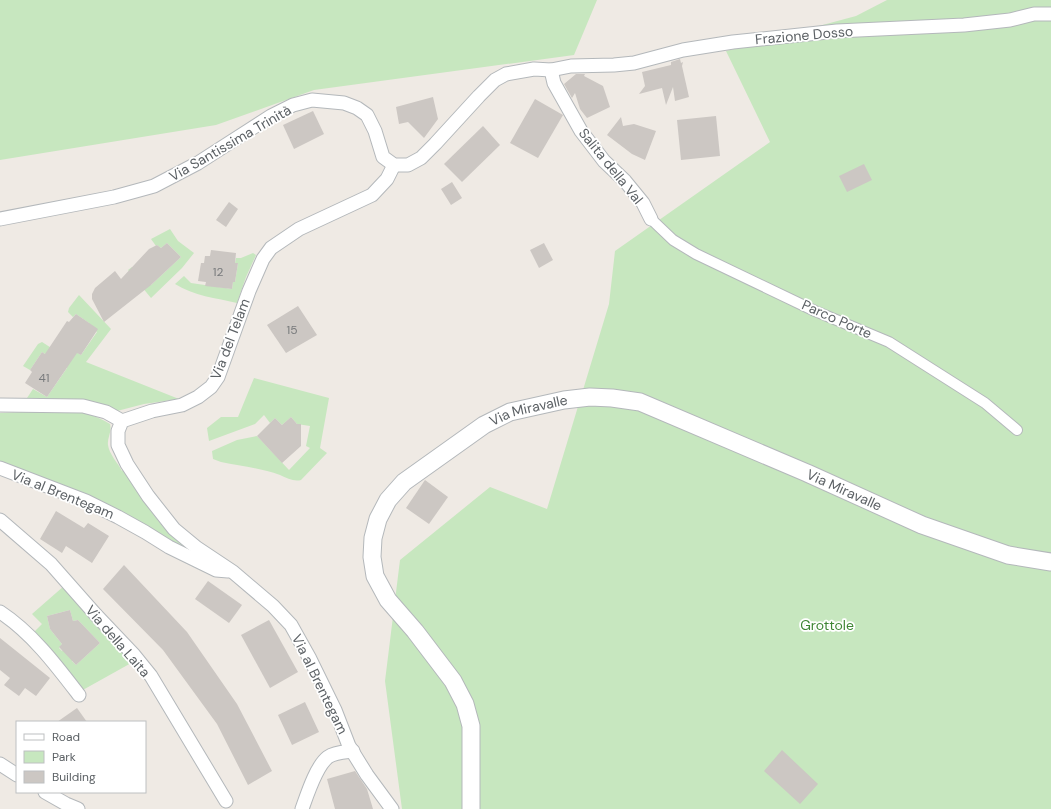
<svg xmlns="http://www.w3.org/2000/svg" width="1051" height="809" viewBox="0 0 1051 809" font-family="'DM Sans',sans-serif">
  <rect width="100%" height="100%" fill="#efeae4"/>
  <g fill="#c7e7bf" fill-rule="evenodd">
    <polygon points="0,0 597,0 574,55 314,90 216,125 0,160"/>
    <polygon points="887,0 1051,0 1051,809 402,809 385,681 400,560 490,487 547,509 609,304 615,251 770,142 726,51 856,16"/>
    <polygon points="170,229 178,241 194,253 182,268 151,298 128,270 132,267 151,285 181,257 167,243 161,248 157,245 156,246 151,239"/>
    <path d="M253,253L256,255L246,277L237,303C216,298 194,296 175,284L184,276L191,283L232,289L233,282H235L238,263H235L236,258H241Z"/>
    <polygon points="79,295 111,329 86,362 179,399 144,404 117,411 29,402 27,398 33,389 47,397 67,368 42,352 30,370 23,366 38,344 42,342 56,351 65,345 81,355 97,332 88,326 89,323 76,314 73,317 68,312 69,308"/>
    <path d="M254,378L329,398L320,448L327,453L301,480C294,482 287,478 280,475C261,468 241,466 221,462L213,459L212,451L237,440L257,436L289,470L310,448L306,446L310,426L297,424L291,417L282,425L275,418L270,423L264,415L255,424L209,441L207,428L221,417H238Z"/>
    <path d="M65,410C82,411 95,415 110,424C112,432 107,438 108,445C109,454 118,463 122,471L124,469C139,492 156,524 178,541C189,549 202,557 214,564L0,463V413Z"/>
    <path d="M64,586L101,629L133,662L81,691L33,633L42,624L32,614ZM70,610L73,621L78,620L100,643L76,665L72,661L74,660L64,649L62,651L59,648L62,644L50,629L47,616Z"/>
  </g>
  <g fill="#ccc7c3">
    <polygon points="680,59 681,63 683,62 682,66 689,97 675,101 673,87 666,105 662,88 639,94 645,86 642,72 671,65 671,62"/>
    <polygon points="576,74 585,74 584,76 603,86 610,107 587,118 580,109 575,93 572,98 564,84"/>
    <polygon points="433,97 438,119 424,138 408,122 399,124 396,107"/>
    <polygon points="535,99 563,115 538,158 510,143"/>
    <polygon points="313,111 324,134 294,149 283,125"/>
    <polygon points="716,116 720,156 681,160 677,120"/>
    <polygon points="621,117 623,126 634,124 656,131 645,160 632,154 607,135"/>
    <polygon points="483,126 500,145 462,182 444,164"/>
    <polygon points="864,164 872,180 847,192 839,176"/>
    <polygon points="452,182 462,198 451,205 441,189"/>
    <polygon points="229,202 238,209 226,227 216,220"/>
    <polygon points="167,243 181,257 151,285 104,322 92,299 92,294 95,288 115,271 121,279 149,249 157,245 161,248"/>
    <polygon points="544,243 553,260 539,268 530,250"/>
    <polygon points="211,250 236,253 235,263 238,263 235,282 233,282 232,289 205,286 206,282 198,281 201,263 204,263 205,256 210,256"/>
    <polygon points="298,306 317,335 286,353 267,325"/>
    <polygon points="76,314 98,329 81,355 77,353 47,397 25,383 32,372 30,370 42,352 45,354 67,321 69,322"/>
    <polygon points="291,417 297,424 301,424 301,446 282,463 257,436 275,418 282,425"/>
    <polygon points="425,480 448,497 429,524 406,508"/>
    <polygon points="56,511 84,528 88,523 109,536 92,563 66,546 62,553 40,539"/>
    <polygon points="124,565 187,632 237,704 272,771 248,785 217,724 163,650 103,589"/>
    <polygon points="208,581 242,605 229,623 195,599"/>
    <polygon points="70,610 73,621 78,620 100,643 76,665 59,647 62,644 50,629 47,616"/>
    <polygon points="269,620 298,672 270,688 241,635"/>
    <polygon points="0,638 50,678 36,696 25,688 19,696 4,685 10,678 0,670"/>
    <polygon points="305,702 319,732 292,745 278,715"/>
    <polygon points="77,708 87,722 57,722"/>
    <polygon points="782,750 818,784 800,804 764,771"/>
    <polygon points="355,771 367,789 373,809 335,809 327,779"/>
  </g>
  <g fill="none" stroke-linecap="round" stroke-linejoin="round">
    <defs>
      <polyline id="pedestrian" points="651,219 673,240 696,254 815,311 889,342 985,403 1017,430"/>
      <g id="minor">
        <polyline points="551,70 554,83 581,131 604,161 625,181 643,203 651,219"/>
        <polyline points="0,219 114,197 154,186 198,163 271,116 293,105 312,100 344,103 357,108 367,115 375,131 383,157 394,165 408,165 421,158 435,144 479,96 495,80 506,74 534,69 551,70 571,66 614,65 634,63 683,50 733,42 837,31 964,25 1010,20 1034,14 1051,14"/>
        <polyline points="0,405 83,406 106,412 122,421"/>
        <polyline points="0,468 86,501 118,517 145,532 169,547 216,570 228,571"/>
        <polyline points="0,520 51,564 96,615 134,655 151,676 226,801"/>
        <path d="M0,612C32,633 56,665 79,695"/>
        <polyline points="0,764 17,775"/>
        <polyline points="45,792 66,804 78,809"/>
        <path d="M302,809C307,795 316,766 328,757C335,752 345,752 353,751"/>
        <polyline points="392,809 367,775 349,746 335,710 310,659 291,625 273,606 233,572 197,548 174,529 148,496 127,464 118,445 118,431 122,421 152,411 182,405 198,397 211,387 218,377 249,291 263,259 271,248 299,229 372,195 387,179 394,165"/>
      </g>
      <g id="tertiary">
        <path id="s1" d="M471,809V726L465,704L453,681L415,631L388,600L375,576L372,557L373,538L378,519L388,500L404,482L484,425L510,412L564,400L590,397L612,398L640,402L807,473L922,525L1008,555L1051,562"/>
      </g>
    </defs>
    <use href="#pedestrian" stroke="#b4b8bb" stroke-width="12"/>
    <use href="#minor" stroke="#b4b8bb" stroke-width="15"/>
    <use href="#tertiary" stroke="#b4b8bb" stroke-width="19"/>
    <use href="#pedestrian" stroke="#fff" stroke-width="10"/>
    <use href="#minor" stroke="#fff" stroke-width="13"/>
    <use href="#tertiary" stroke="#fff" stroke-width="17"/>
  </g>
  <g text-anchor="middle" dominant-baseline="central" stroke-width="3.5" stroke-linejoin="round" paint-order="stroke">
    <g font-size="12" fill="#787a7c">
      <text x="218" y="272">12</text>
      <text x="292" y="330">15</text>
      <text x="44" y="378">41</text>
    </g>
    <g font-size="14" fill="#5c6165" stroke="#fff">
      <text transform="translate(804 35) rotate(-5)">Frazione Dosso</text>
      <text transform="translate(230 143) rotate(-30)">Via Santissima Trinità</text>
      <text transform="translate(611 166) rotate(51)">Salita della Val</text>
      <text transform="translate(837 319) rotate(24)">Parco Porte</text>
      <text transform="translate(230 339) rotate(-69)">Via del Telam</text>
      <text stroke="none"><textPath href="#s1" startOffset="512">Via Miravalle</textPath></text>
      <text stroke="none"><textPath href="#s1" startOffset="848">Via Miravalle</textPath></text>
      <text transform="translate(63 494) rotate(22)">Via al Brentegam</text>
      <text transform="translate(118 641) rotate(49)">Via della Laita</text>
      <text transform="translate(320 684) rotate(64)">Via al Brentegam</text>
    </g>
    <g font-size="14" fill="#3e8533" stroke="#fff">
      <text x="827" y="625">Grottole</text>
    </g>
  </g>
  <rect x="16" y="721" width="130" height="72" fill="#ffffff" stroke="#bec0c1"/>
  <rect x="24" y="734" width="20" height="6" fill="#ffffff" stroke="#bec0c1"/>
  <text x="52" y="741" font-size="12" fill="#5c6165">Road</text>
  <rect x="24" y="751" width="20" height="12" fill="#c7e7bf" stroke="#bec0c1"/>
  <text x="52" y="761" font-size="12" fill="#5c6165">Park</text>
  <rect x="24" y="771" width="20" height="12" fill="#ccc7c3" stroke="#bec0c1"/>
  <text x="52" y="781" font-size="12" fill="#5c6165">Building</text>
</svg>
